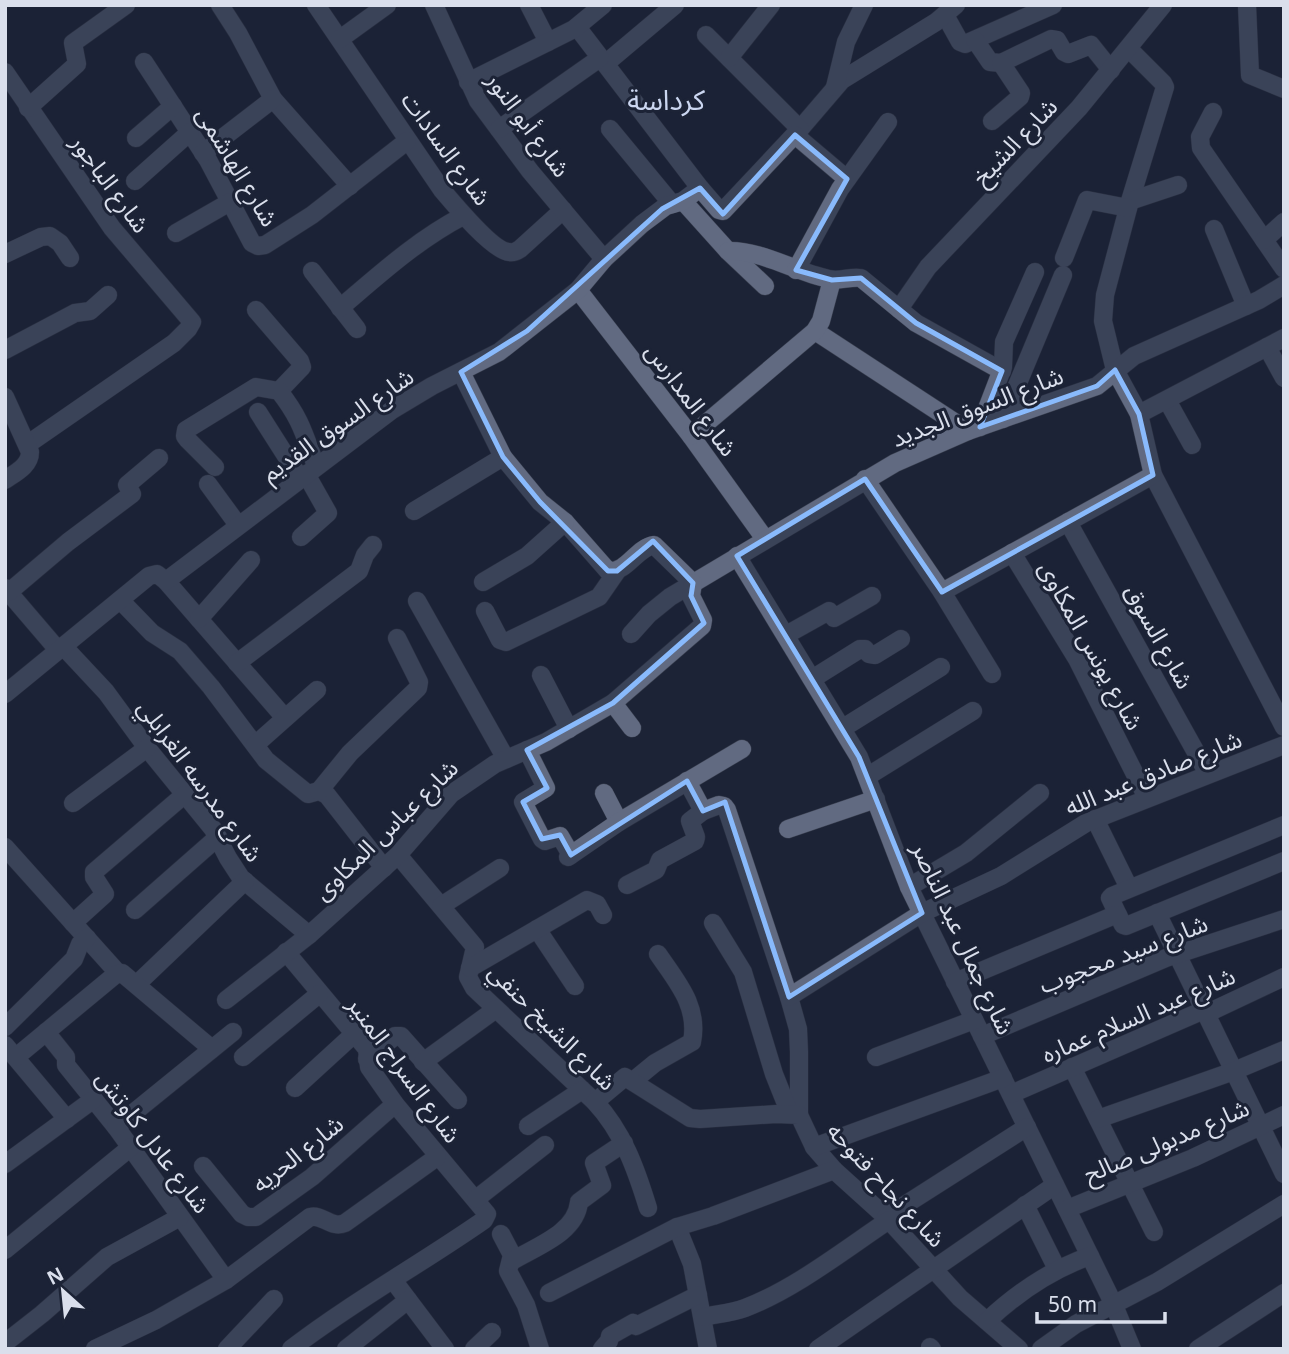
<svg xmlns="http://www.w3.org/2000/svg" width="1289" height="1354" viewBox="0 0 1289 1354" font-family="'Noto Sans','Noto Sans Arabic',sans-serif">
  <rect width="100%" height="100%" fill="#1c2336"/>
  <g fill="none" stroke-linecap="round" stroke-linejoin="round">
    <defs>
      <g id="street">
        <polyline points="220,5 238,33 273,99 350,186"/>
        <path d="M316,5L442,190C453,203 493,251 509,252C513,253 517,251 520,249L563,210"/>
        <polyline points="434,5 478,101 530,171 604,259"/>
        <polyline points="529,5 548,42"/>
        <polyline points="1247,5 1250,75 1284,89"/>
        <polyline points="945,15 960,42 965,44 1053,5"/>
        <polyline points="577,27 700,188 719,210 723,211 800,129 842,80 936,22 956,5"/>
        <polyline points="706,35 800,129"/>
        <polyline points="340,39 387,5"/>
        <polyline points="975,40 990,62 1001,63 1051,39 1057,40 1064,52 1068,54 1091,45 1111,70"/>
        <polyline points="1129,49 1163,83 1165,87 1130,201 1105,295 1103,321 1115,370 1139,414 1153,475 1284,727"/>
        <polyline points="729,58 771,5"/>
        <polyline points="144,62 208,160 252,243 258,246 265,245 312,215 407,141"/>
        <polyline points="605,64 675,5"/>
        <polyline points="5,72 112,228 192,322 188,329 174,343 28,444"/>
        <polyline points="468,82 574,29 603,5"/>
        <polyline points="835,87 846,42 864,5"/>
        <polyline points="28,108 77,64 73,43 126,5"/>
        <polyline points="1213,112 1200,137 1201,148 1284,269"/>
        <polyline points="992,121 1020,97 1021,93 1001,63"/>
        <polyline points="499,129 600,58"/>
        <polyline points="610,129 672,204"/>
        <polyline points="795,135 847,179"/>
        <polyline points="136,138 173,106"/>
        <polyline points="203,153 273,99"/>
        <polyline points="135,181 190,132"/>
        <polyline points="683,201 728,251 765,286"/>
        <polyline points="1130,201 1178,185"/>
        <polyline points="1214,229 1246,306"/>
        <polyline points="176,233 230,202"/>
        <polyline points="1264,240 1284,222"/>
        <path d="M728,251C762,250 795,272 829,279C840,282 850,276 861,278L916,323L1002,371"/>
        <polyline points="5,254 41,237 50,236 60,243 70,258"/>
        <polyline points="1064,258 1087,200 1128,208"/>
        <polyline points="796,270 840,189 888,122"/>
        <polyline points="312,271 357,329"/>
        <polyline points="578,290 691,436 765,539"/>
        <path d="M340,308C380,274 417,240 463,216"/>
        <polyline points="899,309 928,267 1079,108 1163,5"/>
        <polyline points="256,310 300,361 302,367 279,391"/>
        <polyline points="815,331 968,431"/>
        <polyline points="1267,347 1284,378"/>
        <polyline points="5,350 75,313 90,311 108,295"/>
        <path d="M461,372L503,457L540,502L565,522L608,571C627,573 636,548 654,545L693,583"/>
        <path d="M5,397L30,452C30,466 15,473 5,480"/>
        <polyline points="1167,400 1192,445"/>
        <polyline points="258,412 300,478"/>
        <polyline points="1139,414 1284,338"/>
        <polyline points="1003,419 1063,275"/>
        <polyline points="980,427 1003,367 1004,342 1035,272"/>
        <polyline points="691,436 815,331 821,321 832,280"/>
        <path d="M215,467L188,440L185,436L186,430L256,387L279,391C301,419 304,434 316,466"/>
        <polyline points="865,479 942,592 992,674"/>
        <polyline points="208,484 238,525"/>
        <polyline points="414,511 503,457"/>
        <polyline points="1068,522 1208,774"/>
        <polyline points="301,537 328,513 306,474"/>
        <polyline points="1012,553 1077,659 1147,798"/>
        <polyline points="737,556 859,757 909,887 1113,1303 1132,1349"/>
        <polyline points="166,581 285,718"/>
        <polyline points="483,582 527,556 565,522"/>
        <polyline points="5,588 58,650"/>
        <polyline points="9,592 68,542 132,494 127,485 159,458"/>
        <polyline points="942,592 1153,475"/>
        <polyline points="120,600 152,633 180,651 211,687 266,760 308,794 319,791 327,795 384,868"/>
        <polyline points="417,601 506,759"/>
        <polyline points="485,611 500,640 506,642 599,597 617,571"/>
        <polyline points="199,619 251,560"/>
        <polyline points="631,634 649,614 670,597 895,463 968,431 1097,386 1134,356 1259,300 1284,285"/>
        <polyline points="786,635 829,611 834,618 872,596"/>
        <polyline points="63,646 106,692 147,748 213,829 228,858 241,878 309,935"/>
        <polyline points="237,663 359,571 365,555 373,545"/>
        <polyline points="541,675 569,729"/>
        <polyline points="812,679 860,649 865,649 869,654 875,655 901,639"/>
        <polyline points="5,694 149,576 157,574 166,581 392,410 432,386 499,352 578,290 604,259 642,224 666,206 683,201 700,188"/>
        <polyline points="613,703 632,728"/>
        <polyline points="843,728 941,667"/>
        <polyline points="255,745 317,690"/>
        <polyline points="527,750 546,788 523,802 542,839 545,841 560,836 571,855"/>
        <polyline points="868,776 973,711"/>
        <polyline points="687,781 703,811 719,805 724,806 727,810 789,997 798,1029 799,1052 799,1115"/>
        <polyline points="319,791 350,753 418,688 419,682 397,638"/>
        <polyline points="604,793 619,822"/>
        <polyline points="73,803 147,748"/>
        <polyline points="1095,819 1129,888"/>
        <polyline points="788,829 876,799"/>
        <polyline points="5,847 118,973"/>
        <path d="M398,855L475,947L468,977L474,988L595,1102C623,1132 636,1169 648,1208"/>
        <polyline points="568,857 619,822 742,749"/>
        <polyline points="627,885 656,870 660,860 695,841 696,837 690,821 703,811"/>
        <polyline points="909,887 966,853 1040,793"/>
        <polyline points="441,906 500,868"/>
        <polyline points="135,910 218,837"/>
        <polyline points="1157,913 1284,1174"/>
        <polyline points="1118,915 1110,898 1112,896 1284,825"/>
        <polyline points="73,923 105,894 94,877 94,872 184,795"/>
        <polyline points="713,923 743,972 774,1074 790,1114"/>
        <polyline points="537,929 575,986"/>
        <path d="M286,952L367,1049L369,1067L395,1104L487,1214L484,1220C421,1264 352,1302 291,1349"/>
        <polyline points="470,968 587,900 597,904 603,915"/>
        <polyline points="955,982 1115,915 1118,915 1123,925 1126,926 1284,861"/>
        <polyline points="137,984 245,881"/>
        <polyline points="789,997 922,913 1001,876 1086,823 1284,745"/>
        <polyline points="226,1000 309,935 398,855 451,794 495,764 546,742 613,703 702,626 703,620 691,596 693,583"/>
        <polyline points="5,1027 74,959 80,944 87,938"/>
        <polyline points="46,1032 66,1057 66,1065 116,1127 226,1280"/>
        <polyline points="982,1036 1166,958 1284,919"/>
        <polyline points="5,1045 67,1119"/>
        <polyline points="16,1057 115,975 122,973 212,1049"/>
        <polyline points="243,1057 319,994"/>
        <polyline points="876,1057 974,1020"/>
        <polyline points="367,1059 395,1036 401,1036 458,1100"/>
        <polyline points="423,1062 496,1009"/>
        <polyline points="1072,1067 1154,1232"/>
        <path d="M633,1081L655,1063L692,1042C699,1006 677,982 658,954"/>
        <polyline points="295,1088 354,1034"/>
        <polyline points="1011,1094 1204,1010 1214,1010 1284,977"/>
        <polyline points="595,1102 625,1077 690,1118 700,1119 776,1114 799,1115 814,1147 834,1170 886,1217 960,1298 1019,1349"/>
        <polyline points="1098,1119 1234,1071 1284,1050"/>
        <polyline points="528,1126 582,1090"/>
        <polyline points="116,1127 233,1032"/>
        <polyline points="814,1147 1003,1078"/>
        <polyline points="5,1164 94,1099"/>
        <polyline points="203,1166 242,1214 248,1217 256,1217 312,1177 395,1104"/>
        <polyline points="476,1199 545,1145"/>
        <polyline points="1025,1205 1057,1269"/>
        <polyline points="1067,1209 1193,1158 1284,1115"/>
        <polyline points="886,1217 1027,1127"/>
        <polyline points="677,1227 692,1264 708,1349"/>
        <polyline points="501,1234 512,1255 508,1271 526,1305 540,1349"/>
        <polyline points="5,1250 131,1147"/>
        <path d="M512,1261C537,1246 576,1233 579,1202L602,1185L594,1163L624,1143"/>
        <polyline points="393,1280 445,1349"/>
        <polyline points="549,1293 677,1227 713,1216 834,1170"/>
        <path d="M703,1317C717,1314 732,1313 745,1308C795,1289 844,1250 889,1220"/>
        <path d="M987,1321C1018,1292 1050,1270 1090,1256"/>
        <polyline points="5,1343 42,1314 107,1257 180,1217"/>
        <polyline points="930,1347 932,1349"/>
        <path d="M95,1349L156,1320L226,1280L310,1217C323,1214 331,1229 345,1223L437,1157"/>
        <polyline points="227,1349 274,1299"/>
        <polyline points="346,1349 408,1300"/>
        <polyline points="474,1349 492,1332"/>
        <polyline points="602,1349 609,1341 610,1336 633,1323 636,1326 698,1295"/>
        <polyline points="818,1349 1055,1185"/>
        <polyline points="1041,1349 1076,1324 1157,1282 1284,1204"/>
        <polyline points="1198,1349 1284,1293"/>
      </g>
    </defs>
    <use href="#street" stroke="#393f4f" stroke-width="19"/>
    <use href="#street" stroke="#616a81" stroke-width="18"/>
  </g>
  <path d="M0 0H1289V1354H0ZM795,135L847,179L796,270L832,280L861,278L916,323L1002,371L980,427L1097,386L1115,370L1139,414L1153,475L942,592L865,479L737,556L859,757L922,913L789,997L725,802L703,811L687,781L571,855L560,835L542,839L523,802L547,788L527,750L613,703L704,623L691,596L693,583L653,541L617,571H608L540,502L503,457L461,372L527,331L662,209L700,188L723,214Z" fill="#1c2336" fill-opacity=".55" fill-rule="evenodd"/>
  <path fill="none" stroke="#89bafc" stroke-width="5" stroke-linejoin="round" d="M795,135L847,179L796,270L832,280L861,278L916,323L1002,371L980,427L1097,386L1115,370L1139,414L1153,475L942,592L865,479L737,556L859,757L922,913L789,997L725,802L703,811L687,781L571,855L560,835L542,839L523,802L547,788L527,750L613,703L704,623L691,596L693,583L653,541L617,571H608L540,502L503,457L461,372L527,331L662,209L700,188L723,214Z"/>
  <g text-anchor="middle" dominant-baseline="central" stroke-width="6" stroke-linejoin="round" paint-order="stroke">
    <g font-size="24" fill="#dadfec" stroke="#1c2336">
      <text transform="translate(529 124) rotate(54)">شارع أبو النور</text>
      <text transform="translate(1014 141) rotate(-46)">شارع الشيخ</text>
      <text transform="translate(447 148) rotate(54)">شارع السادات</text>
      <text transform="translate(238 166) rotate(59)">شارع الهاشمى</text>
      <text transform="translate(111 183) rotate(54)">شارع الباجور</text>
      <text transform="translate(692 399) rotate(53)">شارع المدارس</text>
      <text transform="translate(977 406) rotate(-21)">شارع السوق الجديد</text>
      <text transform="translate(337 424) rotate(-35)">شارع السوق القديم</text>
      <text transform="translate(1160 636) rotate(61)">شارع السوق</text>
      <text transform="translate(1092 645) rotate(61)">شارع يونس المكاوى</text>
      <text transform="translate(1153 772) rotate(-22)">شارع صادق عبد الله</text>
      <text transform="translate(201 780) rotate(54)">شارع مدرسه الغرابلي</text>
      <text transform="translate(385 829) rotate(-44)">شارع عباس المكاوى</text>
      <text transform="translate(964 938) rotate(65)">شارع جمال عبد الناصر</text>
      <text transform="translate(1123 953) rotate(-21)">شارع سيد محجوب</text>
      <text transform="translate(1138 1014) rotate(-23)">شارع عبد السلام عماره</text>
      <text transform="translate(553 1026) rotate(45)">شارع الشيخ حنفي</text>
      <text transform="translate(405 1069) rotate(54)">شارع السراج المنير</text>
      <text transform="translate(1166 1140) rotate(-23)">شارع مدبولى صالح</text>
      <text transform="translate(154 1141) rotate(53)">شارع عادل كاوتش</text>
      <text transform="translate(297 1153) rotate(-38)">شارع الحريه</text>
      <text transform="translate(887 1184) rotate(47)">شارع نجاح فتوحه</text>
    </g>
    <g font-size="28" fill="#cbd6f0" stroke="#1c2336">
      <text x="666" y="99">كرداسة</text>
    </g>
  </g>
  <rect width="1289" height="1354" fill="none" stroke="#dadfec" stroke-width="14"/>
  <g transform="translate(63 1291) rotate(333)" stroke="#1c2336" stroke-width="5" paint-order="stroke">
  <path d="M0-5L12 26L0 18L-12 26Z" fill="#dadfec"/>
  <text y="-10" font-size="19" font-weight="bold" text-anchor="middle" fill="#dadfec">N</text>
  </g>
  <path d="M1037 1312v10h128v-10" fill="none" stroke="#dadfec" stroke-width="3.5"/>
  <text x="1048" y="1312" font-size="21" fill="#dadfec" stroke="#1c2336" stroke-width="5" paint-order="stroke">50 m</text>
</svg>
